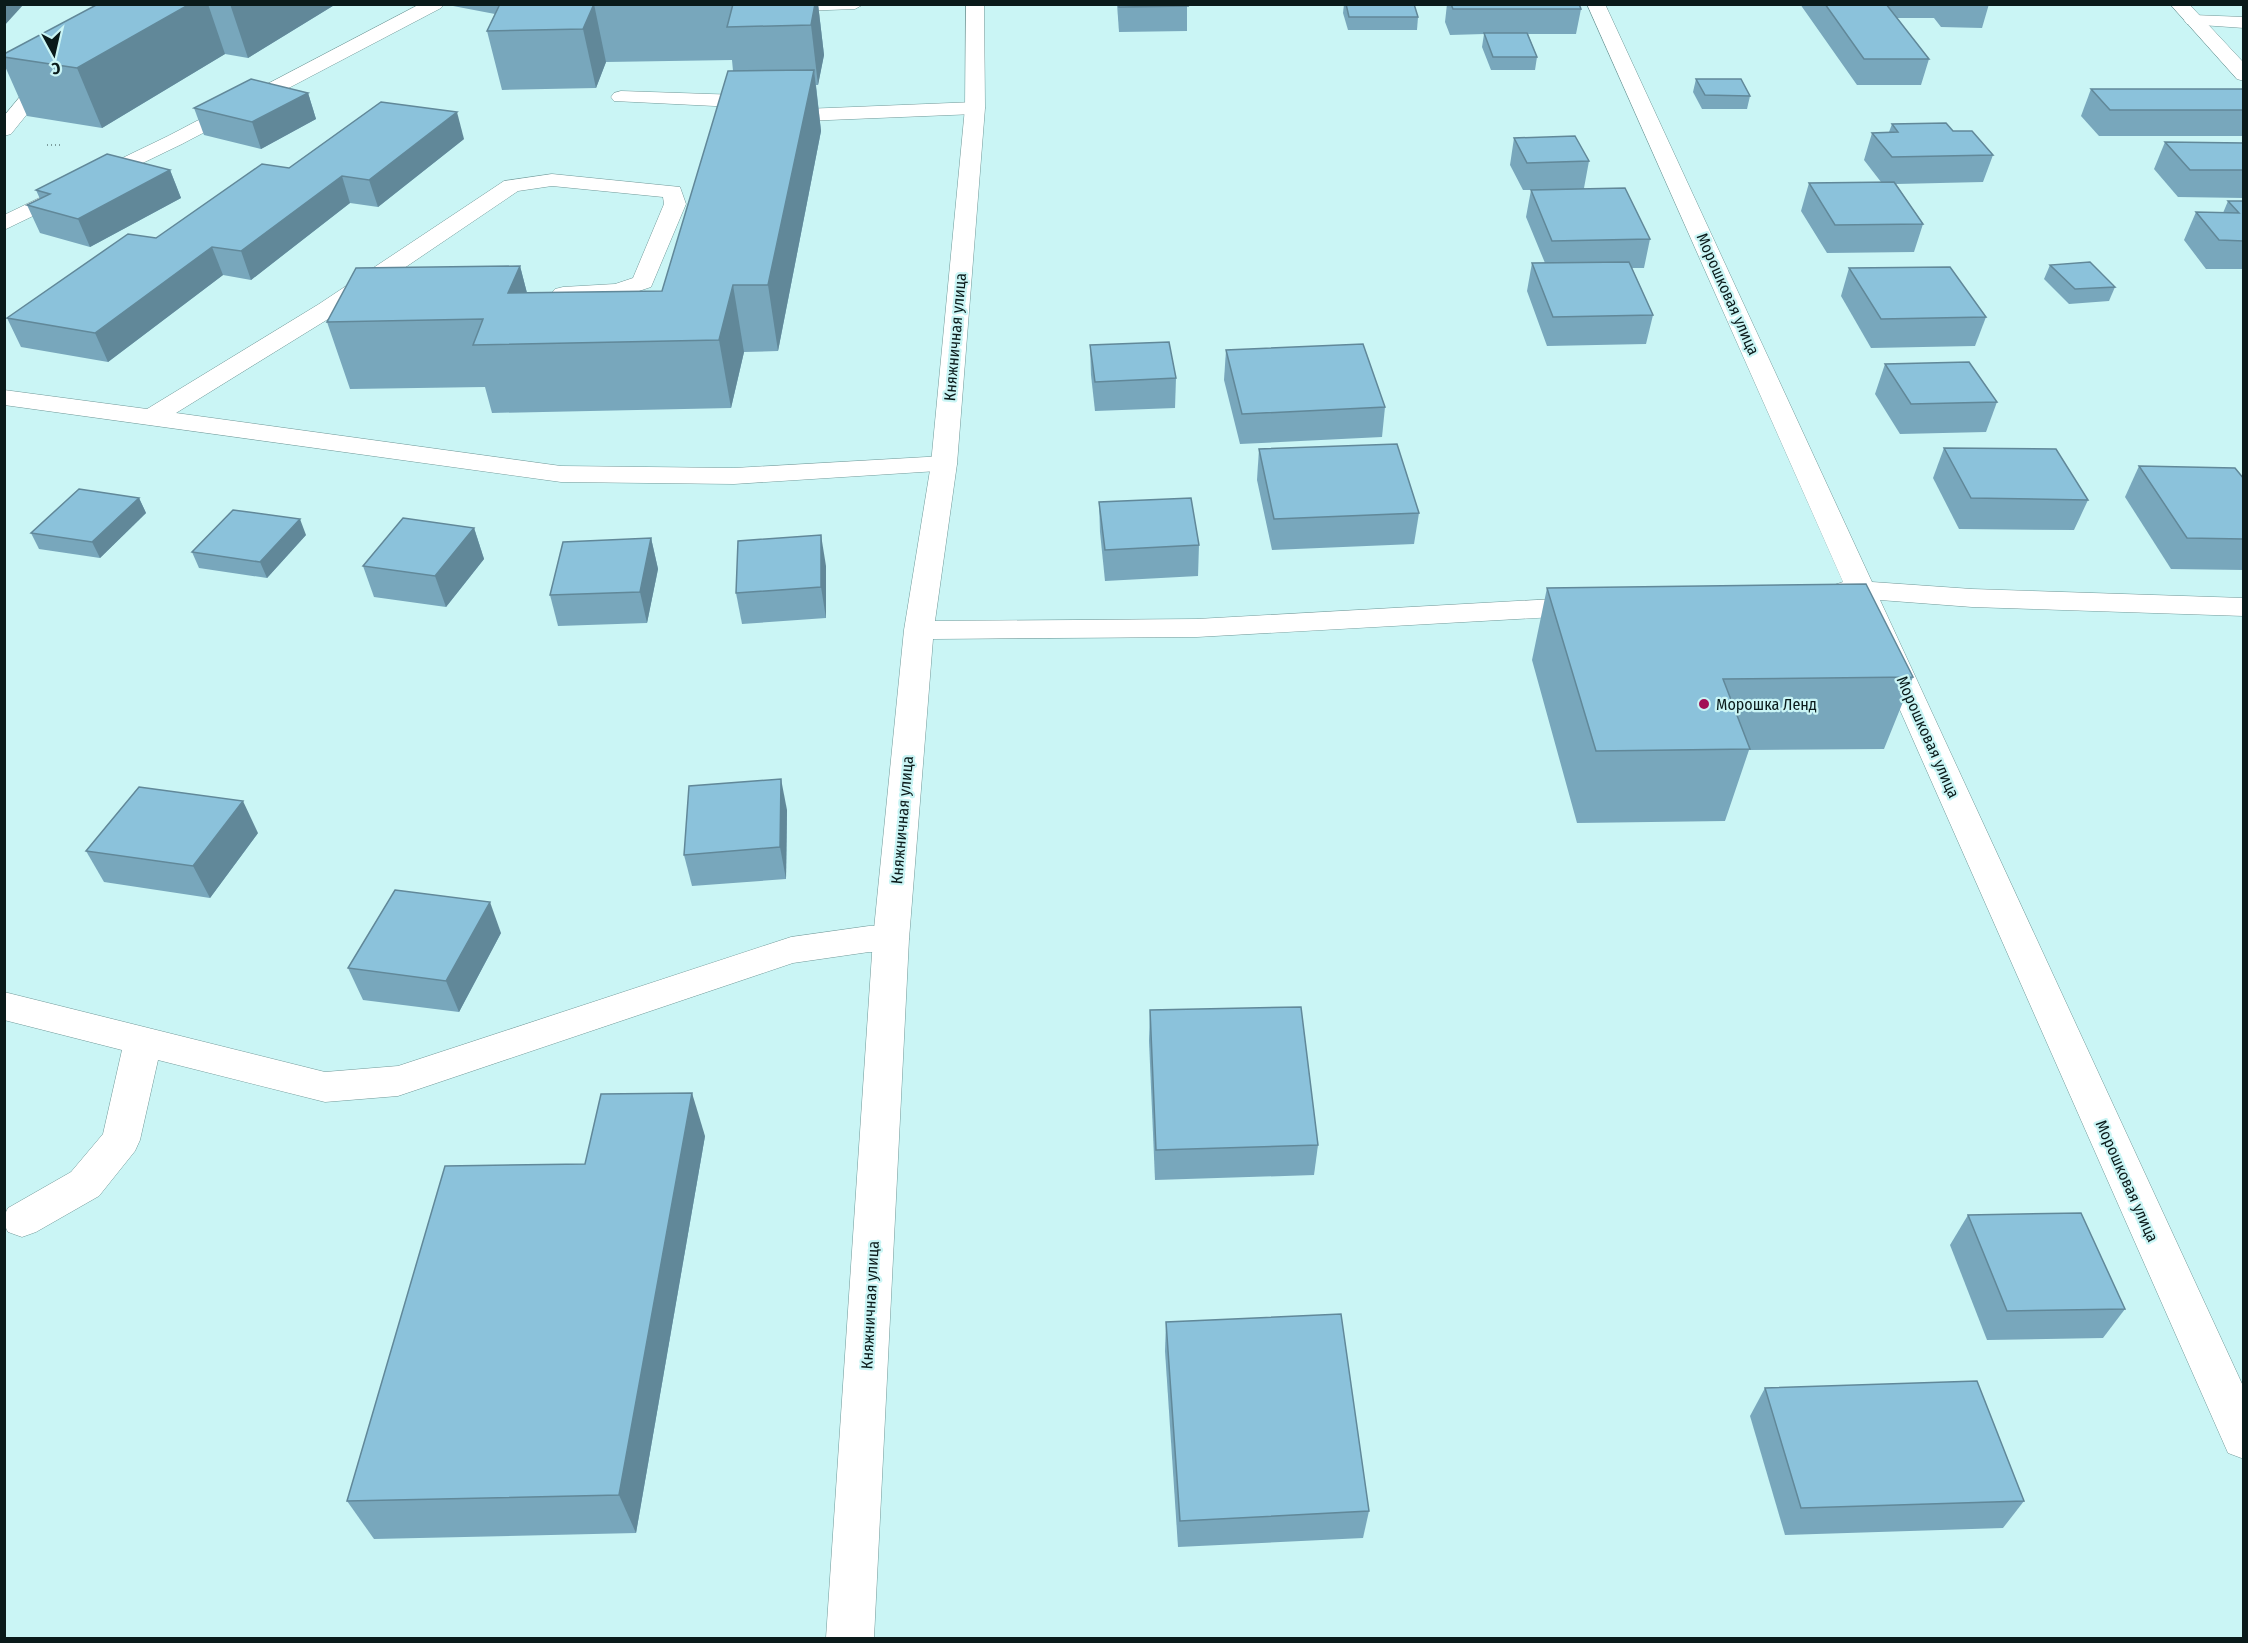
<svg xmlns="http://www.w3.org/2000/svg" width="2248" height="1643" viewBox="0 0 2248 1643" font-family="'Fira Sans Condensed',sans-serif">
  <rect width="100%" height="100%" fill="#caf5f5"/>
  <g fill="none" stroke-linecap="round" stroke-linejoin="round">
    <defs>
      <g id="lane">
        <polygon points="97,4 116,4 11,134 4,136 4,116"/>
        <polygon points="420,4 444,4 441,8 182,144 4,230 4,215 168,136"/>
        <polygon points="766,4 864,4 855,9 773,12 767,11 764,7"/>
        <polygon points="2193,15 2244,17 2244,28 2187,24 2184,20 2187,16"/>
        <polygon points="621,91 739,95 767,107 780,110 975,102 982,104 985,108 982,112 975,114 780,122 754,116 735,107 614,101 611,97 614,93"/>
        <polygon points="552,174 680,187 686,204 651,287 618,298 563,301 555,299 551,294 555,289 563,287 615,284 633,278 664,204 663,197 552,186 518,191 357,300 380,298 388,300 392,305 388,310 333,316 176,413 561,466 734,468 944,456 953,458 957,464 953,470 734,484 561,482 4,405 4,390 147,409 319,304 504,181"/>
        <path d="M869,926H891L903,930L909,939L903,948L891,952H869L793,963L398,1096L325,1102L158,1060L140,1140L135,1151L99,1196L36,1232L22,1237L8,1232C3,1223 3,1217 8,1208L71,1172L103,1134L122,1050L4,1020V992L325,1072L398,1066L791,937Z"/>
      </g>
      <g id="street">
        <polygon points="966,4 984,4 985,108 957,464 935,621 1197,619 1589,597 1599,600 1604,606 1599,612 1589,615 1197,637 933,639 909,939 874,1638 826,1638 873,939 904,630 931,464 965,108"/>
        <polygon points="1587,4 1605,4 1872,582 1972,589 2244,598 2244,616 1972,607 1880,600 2244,1388 2244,1459 2228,1453 1851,599 1834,597 1830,591 1834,585 1843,582"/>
        <polygon points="2170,4 2189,4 2244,63 2244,81 2237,79"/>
      </g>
    </defs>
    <use href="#lane" stroke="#719999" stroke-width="1"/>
    <use href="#street" stroke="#719999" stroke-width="1"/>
    <polyline stroke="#7d9e9e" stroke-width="2" stroke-dasharray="1 3" stroke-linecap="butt" points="47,145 63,145"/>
    <use href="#lane" fill="#fff" fill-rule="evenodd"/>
    <use href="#street" fill="#fff" fill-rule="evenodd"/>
  </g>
  <g fill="#78a7bc">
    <polygon points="98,4 336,4 248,58 225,54 102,128 27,116 4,64 4,54"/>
    <polygon points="452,4 818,4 824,55 818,85 816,85 821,131 778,351 744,352 731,408 492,413 485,387 350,389 327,322 520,266 527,293 662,291 733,71 732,60 606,62 596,88 502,90 487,31 495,14 453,6"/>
    <polygon points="1117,4 1187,4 1187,31 1119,32"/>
    <polygon points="1344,4 1414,4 1418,17 1417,30 1348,30 1343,13"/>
    <polygon points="1447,4 1579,4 1581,9 1576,34 1528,34 1537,57 1535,70 1491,70 1482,47 1484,34 1450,35 1445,22"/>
    <polygon points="1800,4 1989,4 1982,28 1941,27 1934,18 1896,18 1929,59 1921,85 1857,85"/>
    <polygon points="1696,79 1750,96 1747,109 1702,109 1693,92"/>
    <polygon points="2091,89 2244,89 2244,136 2099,136 2081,116"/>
    <polygon points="308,93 316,119 261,149 204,135 194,108"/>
    <polygon points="1892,124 1953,131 1993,155 1983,182 1896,184 1923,224 1914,252 1827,253 1801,211 1809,183 1881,182 1864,160 1872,133 1889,132"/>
    <polygon points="1514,138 1589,161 1584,188 1650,239 1644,268 1632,268 1653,315 1646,344 1547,346 1527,291 1532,263 1545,263 1526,217 1531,190 1523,190 1510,165"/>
    <polygon points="464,139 378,207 350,203 251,280 223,275 108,362 21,347 7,318 289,168"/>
    <polygon points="2165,142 2244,143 2244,198 2178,197 2154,169"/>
    <polygon points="170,170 181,198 90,247 40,233 27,205 40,199 36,190"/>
    <polygon points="2228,201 2244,201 2244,269 2206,269 2184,240 2196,212 2223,213"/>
    <polygon points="2050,265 2115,287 2109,301 2069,304 2044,279"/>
    <polygon points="1849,268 1986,317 1975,346 1871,348 1841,296"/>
    <polygon points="1090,345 1176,378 1175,408 1095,411 1091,375"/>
    <polygon points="1226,350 1385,407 1382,437 1240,444 1224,380"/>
    <polygon points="1885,364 1997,402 1986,432 1900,434 1875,394"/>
    <polygon points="1944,448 2088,500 2074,530 1959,529 1933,478"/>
    <polygon points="1259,449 1419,513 1414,544 1272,550 1257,480"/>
    <polygon points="2139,466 2244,479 2244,570 2171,569 2125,497"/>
    <polygon points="139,498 146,513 100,558 39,549 31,533"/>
    <polygon points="1099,502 1199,545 1198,576 1105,581 1100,532"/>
    <polygon points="474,528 484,559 446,607 374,597 363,566"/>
    <polygon points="306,535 267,578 199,568 192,552"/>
    <polygon points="651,538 658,569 647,623 558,626 550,595"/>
    <polygon points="826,566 826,618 742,624 736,593"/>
    <polygon points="1547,588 1913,677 1884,749 1749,750 1725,821 1577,823 1532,660"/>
    <polygon points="787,810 786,879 692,886 684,855"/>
    <polygon points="258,833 210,898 104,882 86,851"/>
    <polygon points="501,933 459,1012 363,1000 348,968"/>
    <polygon points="1150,1010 1318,1145 1314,1175 1155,1180 1149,1041"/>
    <polygon points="705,1136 636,1533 374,1539 347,1501 585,1164"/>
    <polygon points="1968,1215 2125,1309 2103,1338 1987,1340 1950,1245"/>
    <polygon points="1166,1322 1369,1511 1363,1538 1178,1547 1165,1351"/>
    <polygon points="1765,1388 2024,1501 2003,1528 1785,1535 1750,1416"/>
  </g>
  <g fill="#618899">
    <polygon points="4,4 24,4 4,26"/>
    <polygon points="190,4 208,4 225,54 102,128 77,68"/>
    <polygon points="230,4 336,4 248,58"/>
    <polygon points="594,4 606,62 596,88 583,29"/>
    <polygon points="815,4 818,4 824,55 818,85 811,25"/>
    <polygon points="814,70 821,131 778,351 768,285"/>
    <polygon points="308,93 316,119 261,149 252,122"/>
    <polygon points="457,112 464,139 378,207 369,180"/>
    <polygon points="170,170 181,198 90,247 78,219"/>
    <polygon points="342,176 350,203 251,280 241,251"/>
    <polygon points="212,247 223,275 108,362 95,333"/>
    <polygon points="520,266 537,332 508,293"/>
    <polygon points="733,285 744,352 731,408 719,340"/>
    <polygon points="139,498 146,513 100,558 92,542"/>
    <polygon points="300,519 306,535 267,578 260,562"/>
    <polygon points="474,528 484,559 446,607 435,576"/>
    <polygon points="821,535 826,566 826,618 821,587"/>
    <polygon points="651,538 658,569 647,623 640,592"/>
    <polygon points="781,779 787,810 786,879 780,847"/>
    <polygon points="243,801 258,833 210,898 193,866"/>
    <polygon points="490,902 501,933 459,1012 446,981"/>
    <polygon points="692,1093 705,1136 636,1533 619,1495"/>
  </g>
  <g fill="#8bc2db" stroke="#618899" stroke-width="1.5">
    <polygon points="98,4 190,4 77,68 4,57 4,54"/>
    <polygon points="500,4 594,4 583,29 487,31"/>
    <polygon points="733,4 815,4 811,25 727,27"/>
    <polygon points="1119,4 1187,4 1188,6 1119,7"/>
    <polygon points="1346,4 1414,4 1418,17 1349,17"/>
    <polygon points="1451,4 1579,4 1581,9 1453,9"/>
    <polygon points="1825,4 1886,4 1929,59 1864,59"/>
    <polygon points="1484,33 1527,33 1537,57 1493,57"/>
    <polygon points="814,70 768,285 733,285 719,340 473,345 483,319 327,322 356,268 520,266 508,293 662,291 728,71"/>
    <polygon points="251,79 308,93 252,122 194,108"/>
    <polygon points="1696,79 1741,79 1750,96 1705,95"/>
    <polygon points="2091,89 2244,89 2244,110 2110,110"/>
    <polygon points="381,102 457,112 369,180 342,176 241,251 212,247 95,333 7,318 128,234 156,238 262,164 289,168"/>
    <polygon points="1946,123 1953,131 1972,131 1993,155 1892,157 1872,133 1898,132 1892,124"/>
    <polygon points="1575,136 1589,161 1527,163 1514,138"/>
    <polygon points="2165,142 2244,143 2244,170 2190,170"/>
    <polygon points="107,154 170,170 78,219 27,205 50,194 36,190"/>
    <polygon points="1894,182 1923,224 1835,225 1809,183"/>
    <polygon points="1625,188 1650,239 1552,241 1531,190"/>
    <polygon points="2228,201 2244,201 2244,241 2219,240 2196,212 2239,213"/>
    <polygon points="1629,262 1653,315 1553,317 1532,263"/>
    <polygon points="2090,262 2115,287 2075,289 2050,265"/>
    <polygon points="1950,267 1986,317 1881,319 1849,268"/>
    <polygon points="1169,342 1176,378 1095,382 1090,345"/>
    <polygon points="1363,344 1385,407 1242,414 1226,350"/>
    <polygon points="1969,362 1997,402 1911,404 1885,364"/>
    <polygon points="1397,444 1419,513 1274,519 1259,449"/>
    <polygon points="1944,448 2056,449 2088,500 1971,498"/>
    <polygon points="2139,466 2235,468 2244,479 2244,539 2187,538"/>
    <polygon points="79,489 139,498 92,542 31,533"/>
    <polygon points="1191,498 1199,545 1105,550 1099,502"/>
    <polygon points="233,510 300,519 260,562 192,552"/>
    <polygon points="403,518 474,528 435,576 363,566"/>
    <polygon points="821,535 821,587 736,593 738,541"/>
    <polygon points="651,538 640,592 550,595 563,542"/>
    <polygon points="1866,584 1913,677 1723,679 1750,749 1596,751 1547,588"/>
    <polygon points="781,779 780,847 684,855 689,786"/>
    <polygon points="139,787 243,801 193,866 86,851"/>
    <polygon points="395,890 490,902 446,981 348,968"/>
    <polygon points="1301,1007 1318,1145 1156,1150 1150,1010"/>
    <polygon points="692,1093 619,1495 347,1501 445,1166 585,1164 601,1094"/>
    <polygon points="2081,1213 2125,1309 2007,1311 1968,1215"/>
    <polygon points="1341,1314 1369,1511 1180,1521 1166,1322"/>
    <polygon points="1977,1381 2024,1501 1801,1508 1765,1388"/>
  </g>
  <circle fill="#a21155" stroke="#caf5f5" stroke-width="2" cx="1704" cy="704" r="6"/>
  <g text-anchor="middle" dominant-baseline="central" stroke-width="4.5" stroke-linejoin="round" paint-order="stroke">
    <g font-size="16" fill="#0a1a1a" stroke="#caf5f5">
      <text transform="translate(1728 294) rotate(66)">Морошковая улица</text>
      <text transform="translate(955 337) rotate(-85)">Княжничная улица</text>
      <text transform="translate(1928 737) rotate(66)">Морошковая улица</text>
      <text transform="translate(902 820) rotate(-85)">Княжничная улица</text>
      <text transform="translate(2127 1181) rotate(66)">Морошковая улица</text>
      <text transform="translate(870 1305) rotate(-87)">Княжничная улица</text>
    </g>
    <g font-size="16" fill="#0a1a1a" stroke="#caf5f5" text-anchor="start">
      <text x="1716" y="704">Морошка Ленд</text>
    </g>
  </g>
  <rect width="2248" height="1643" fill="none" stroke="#0a1a1a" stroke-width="12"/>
  <g transform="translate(54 54) rotate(172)" stroke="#caf5f5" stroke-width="4.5" paint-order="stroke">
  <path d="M0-4.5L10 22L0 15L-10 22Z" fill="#0a1a1a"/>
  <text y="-9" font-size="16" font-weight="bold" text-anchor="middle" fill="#0a1a1a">С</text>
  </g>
</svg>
